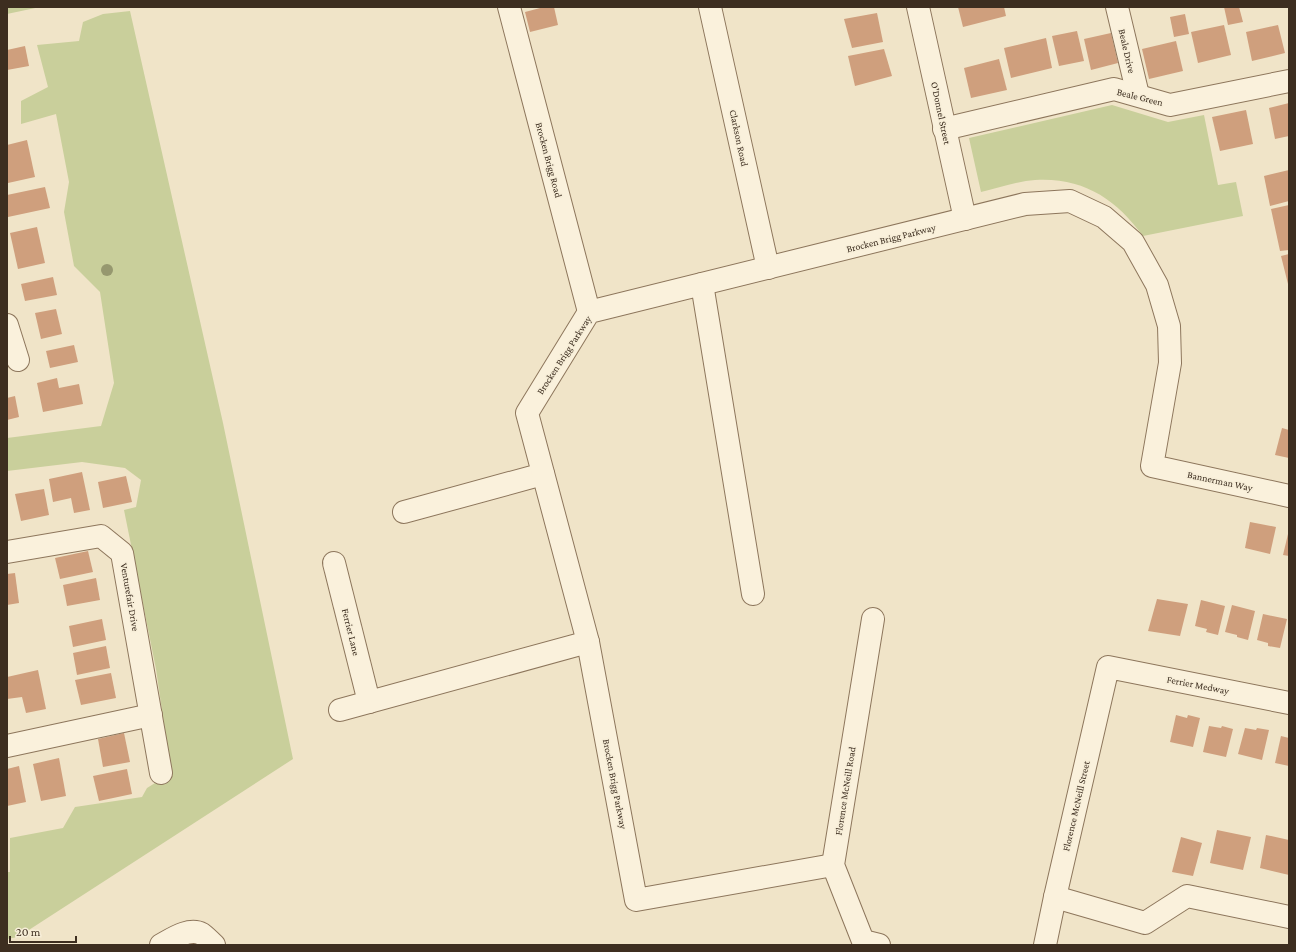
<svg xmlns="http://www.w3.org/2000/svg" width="1296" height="952" viewBox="0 0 1296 952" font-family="'Crimson Pro',serif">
  <rect width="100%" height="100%" fill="#f0e4c8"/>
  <g fill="#c9cf9b">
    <polygon points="7,7 40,7 7,14"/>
    <polygon points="130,11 223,423 293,759 18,937 7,939 7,872 10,872 10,838 63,828 75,807 142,797 147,788 171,773 156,669 124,510 136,507 141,480 125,468 82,462 7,471 7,438 101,426 114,383 100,292 74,266 64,212 69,182 56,114 21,124 21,101 48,87 37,45 79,41 83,22 103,14"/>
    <path d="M1112,105L1168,122L1204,115L1218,185L1236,182L1243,216L1143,236C1116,199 1083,177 1035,180C1019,181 998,188 981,192L969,138Z"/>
  </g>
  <g fill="#cf9f7d">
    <polygon points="544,7 554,7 558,25 530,32 525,12"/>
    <polygon points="958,7 1004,7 1006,16 963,27"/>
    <polygon points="1224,7 1239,7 1243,22 1228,25"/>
    <polygon points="877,13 883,42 852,48 844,19"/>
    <polygon points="1185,14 1189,34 1174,37 1170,17"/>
    <polygon points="1224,25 1231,55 1198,63 1191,32"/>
    <polygon points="1278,25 1285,53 1252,61 1246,32"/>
    <polygon points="1077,31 1084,61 1059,66 1052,36"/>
    <polygon points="1111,33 1118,63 1091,70 1084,39"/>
    <polygon points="1046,38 1052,68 1011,78 1004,48"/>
    <polygon points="1176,41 1183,71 1149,79 1142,49"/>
    <polygon points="25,46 29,66 7,70 7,50"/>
    <polygon points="884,49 892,76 855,86 848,56"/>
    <polygon points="999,59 1007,90 971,98 964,68"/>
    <polygon points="1289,103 1289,136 1275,139 1269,108"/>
    <polygon points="1246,110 1253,144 1220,151 1212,117"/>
    <polygon points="27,140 35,177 8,183 7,145"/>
    <polygon points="1289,170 1289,201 1270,206 1264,176"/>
    <polygon points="45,187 50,208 8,217 7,212 7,195"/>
    <polygon points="1289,205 1289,250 1280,251 1271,209"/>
    <polygon points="37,227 45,263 18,269 10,233"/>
    <polygon points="1289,254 1289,284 1288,284 1281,256"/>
    <polygon points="53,277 57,295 25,301 21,284"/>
    <polygon points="56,309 62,334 41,339 35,313"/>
    <polygon points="74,345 78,362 50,368 46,351"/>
    <polygon points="57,378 59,388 79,384 83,404 43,412 37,383"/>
    <polygon points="15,396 19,417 7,420 7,398"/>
    <polygon points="1282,428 1289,430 1289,458 1275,455"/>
    <polygon points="82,472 90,510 74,513 71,498 53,502 49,479"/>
    <polygon points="126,476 132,502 103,508 98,482"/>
    <polygon points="44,489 49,515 21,521 15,494"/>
    <polygon points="1250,522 1276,527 1270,554 1245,548"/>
    <polygon points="1288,534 1289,534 1289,556 1283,555"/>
    <polygon points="88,551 93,572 60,579 55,558"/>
    <polygon points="15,573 19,603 7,605 7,574"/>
    <polygon points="96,578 100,600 67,606 63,585"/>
    <polygon points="1157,599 1188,604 1180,636 1148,631"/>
    <polygon points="1201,600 1225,606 1218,635 1206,632 1207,629 1195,626"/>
    <polygon points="1232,605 1255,611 1248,640 1237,637 1237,635 1225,632"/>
    <polygon points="1263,614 1287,619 1280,648 1268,646 1268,643 1257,640"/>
    <polygon points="102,619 106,640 73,647 69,626"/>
    <polygon points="106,646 110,668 77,675 73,653"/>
    <polygon points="38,670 46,709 26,713 22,697 7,699 7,677"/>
    <polygon points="111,673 116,698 81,705 75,680"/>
    <polygon points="1176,715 1187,718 1188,715 1200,718 1193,747 1170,742"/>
    <polygon points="1209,726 1221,728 1222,726 1233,729 1226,757 1203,752"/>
    <polygon points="1245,728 1256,730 1257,728 1269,730 1262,760 1238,754"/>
    <polygon points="124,733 130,762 103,767 98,739"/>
    <polygon points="1281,736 1289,738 1289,766 1275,763"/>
    <polygon points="59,758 66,796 41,801 33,764"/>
    <polygon points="19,766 26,802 7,806 7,769"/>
    <polygon points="127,769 132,794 99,801 93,776"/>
    <polygon points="1217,830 1251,837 1243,870 1210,863"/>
    <polygon points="1266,835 1289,840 1289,875 1260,868"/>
    <polygon points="1181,837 1202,843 1193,876 1172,872"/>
  </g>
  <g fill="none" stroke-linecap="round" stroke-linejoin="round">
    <defs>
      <g id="minor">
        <polyline points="509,7 589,312"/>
        <polyline points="710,7 768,268"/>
        <polyline points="918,7 965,219"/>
        <polyline points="1117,7 1138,95"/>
        <polyline points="944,129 1114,89 1170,105 1289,81"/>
        <polyline points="702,284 753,594"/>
        <polyline points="7,325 18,360"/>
        <polyline points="404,512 543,474"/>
        <polyline points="7,552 101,536 122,553 161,773"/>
        <polyline points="334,563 369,702"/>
        <polyline points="873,619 833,865 863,941 879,945"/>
        <polyline points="340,710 588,642"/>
        <polyline points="7,746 151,715"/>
        <polyline points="833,865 636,900 588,642 527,413 589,312 1025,204 1070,201 1104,217 1133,242 1157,285 1169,326 1170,363 1152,466 1289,496"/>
        <polyline points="1055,897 1145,923 1187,896 1289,917"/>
        <path d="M161,945C172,939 189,927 202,934C206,937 211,942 214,945"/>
        <polyline points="1045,945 1055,897 1108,667 1289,703"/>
      </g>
    </defs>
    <use href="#minor" stroke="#8d765c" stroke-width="24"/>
    <use href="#minor" stroke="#faf1dc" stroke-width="22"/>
  </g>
  <circle fill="#96986f" cx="107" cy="270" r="6"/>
  <g text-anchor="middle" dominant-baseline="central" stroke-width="3" stroke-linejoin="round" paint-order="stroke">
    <g font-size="10" fill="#3d2e20" stroke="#f7eed8">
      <text transform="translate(1127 51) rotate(77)">Beale Drive</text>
      <text transform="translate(1140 97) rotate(14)">Beale Green</text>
      <text transform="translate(941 113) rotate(78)">O'Donnel Street</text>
      <text transform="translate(739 138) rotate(78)">Clarkson Road</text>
      <text transform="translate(549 160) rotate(75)">Brocken Brigg Road</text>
      <text transform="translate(891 238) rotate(-14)">Brocken Brigg Parkway</text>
      <text transform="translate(564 355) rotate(-57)">Brocken Brigg Parkway</text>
      <text transform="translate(1220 481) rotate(12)">Bannerman Way</text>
      <text transform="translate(130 597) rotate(80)">Venturefair Drive</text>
      <text transform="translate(351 632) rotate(76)">Ferrier Lane</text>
      <text transform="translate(1198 685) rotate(11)">Ferrier Medway</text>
      <text transform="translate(615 784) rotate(79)">Brocken Brigg Parkway</text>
      <text transform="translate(845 791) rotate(-81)">Florence McNeill Road</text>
      <text transform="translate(1076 806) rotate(-77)">Florence McNeill Street</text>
    </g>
  </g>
  <rect width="1296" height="952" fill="none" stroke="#3d2e20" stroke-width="16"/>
  <path d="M10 936v6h66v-6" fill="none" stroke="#3d2e20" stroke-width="2"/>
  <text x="16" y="936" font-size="12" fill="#3d2e20" stroke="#f7eed8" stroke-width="3" paint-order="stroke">20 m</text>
</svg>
